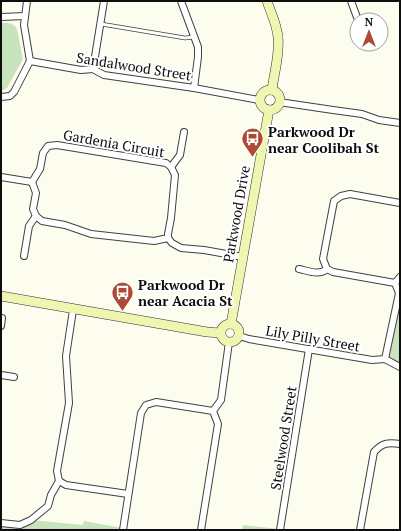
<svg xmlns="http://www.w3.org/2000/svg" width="401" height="531" viewBox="0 0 401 531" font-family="'PT Serif',serif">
  <rect width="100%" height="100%" fill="#fdfdef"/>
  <g fill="#c8e4bd">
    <path d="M1,23C8,23 13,22 17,29L23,59L7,88L4,90H1Z"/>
    <polygon points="400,277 400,367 385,359 399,293 395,283"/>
    <polygon points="31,520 83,525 84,521 122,528 123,530 1,530 1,523 20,525"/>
    <polygon points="243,525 280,529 280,530 242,530"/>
  </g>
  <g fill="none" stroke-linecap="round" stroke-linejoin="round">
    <defs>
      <polyline id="lane" points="101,24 185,38 194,37"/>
      <g id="street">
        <polyline points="27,1 24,25 30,61"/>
        <polyline points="181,1 198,47 198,57 194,88"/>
        <polyline points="351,1 358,20"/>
        <polyline points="1,17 25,16"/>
        <polyline points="30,61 81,70 93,69 104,75 194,88 259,100"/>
        <polyline points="93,69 104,1"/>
        <polyline points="1,97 10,96 14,92 30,61"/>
        <polyline points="279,102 333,110 362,114 379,120 400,123"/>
        <polyline points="171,167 180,155 184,132"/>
        <polyline points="1,177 32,182"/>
        <polyline points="168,238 154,241 91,234 65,225 42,221 36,216 33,209 36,193 32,182 40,169 43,153 48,146 57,145 166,163 171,167 175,175 171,218 168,234 168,238 172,243 181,248 204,250 243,257"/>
        <polyline points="24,256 29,226 36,216"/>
        <path d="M299,269C309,271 319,276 327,269"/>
        <polyline points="395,283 333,272 327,269 323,259 334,201 341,196 350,194 400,203"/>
        <polyline points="73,310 66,356 69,403 57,471 59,481 66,485 128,494"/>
        <polyline points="1,326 2,318"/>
        <polyline points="239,336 249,339 372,360 385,359"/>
        <polyline points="385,359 399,293 395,283 400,277"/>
        <polyline points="385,359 400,367"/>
        <polyline points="1,375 14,377"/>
        <polyline points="1,523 20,525 31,520 48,506 51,495 59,481"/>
        <polyline points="123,530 141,413 146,405 156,402 213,411"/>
        <polyline points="201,530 218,424 213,411 221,400 229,342"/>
        <polyline points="280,530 309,349"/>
        <path d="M360,530L374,452C382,443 388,442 400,444"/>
      </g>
      <g id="secondary">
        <path d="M267,1C271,13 277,25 278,37C280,54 274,73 272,90"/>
        <circle cx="270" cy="100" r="10"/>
        <polyline points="1,296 207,332 220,333"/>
        <circle cx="230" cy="333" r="9"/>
        <polyline points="231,324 269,110"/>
      </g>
    </defs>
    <use href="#lane" stroke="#404040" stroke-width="4.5"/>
    <use href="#street" stroke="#404040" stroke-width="8"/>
    <use href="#secondary" stroke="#2f2f2f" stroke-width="10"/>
    <use href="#lane" stroke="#fff" stroke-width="3"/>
    <use href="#street" stroke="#fff" stroke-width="6"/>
    <use href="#secondary" stroke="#eef6b2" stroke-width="9"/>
  </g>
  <defs>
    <symbol id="bus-pin" viewBox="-11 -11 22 30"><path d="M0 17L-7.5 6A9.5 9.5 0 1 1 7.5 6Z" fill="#ad4a35" stroke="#fff"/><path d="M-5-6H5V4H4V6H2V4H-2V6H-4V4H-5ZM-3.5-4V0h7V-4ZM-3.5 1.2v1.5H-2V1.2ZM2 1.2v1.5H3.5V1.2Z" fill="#fff"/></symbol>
  </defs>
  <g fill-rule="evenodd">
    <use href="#bus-pin" x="240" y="126" width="25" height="34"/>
    <use href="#bus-pin" x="110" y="280" width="25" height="34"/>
  </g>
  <g text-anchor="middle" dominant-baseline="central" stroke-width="4" stroke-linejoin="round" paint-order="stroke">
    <g font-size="14" fill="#0d0d0d" stroke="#fff">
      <text transform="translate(134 66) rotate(9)">Sandalwood Street</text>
      <text transform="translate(114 143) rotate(10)">Gardenia Circuit</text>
      <text transform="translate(236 214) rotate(-80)">Parkwood Drive</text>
      <text transform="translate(313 338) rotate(10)">Lily Pilly Street</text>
      <text transform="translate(283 438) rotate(-81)">Steelwood Street</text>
    </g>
    <g font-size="14" font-weight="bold" fill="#0d0d0d" stroke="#fff" text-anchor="start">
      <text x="268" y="131">Parkwood Dr<tspan x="268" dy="16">near Coolibah St</tspan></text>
      <text x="138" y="284">Parkwood Dr<tspan x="138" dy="16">near Acacia St</tspan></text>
    </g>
  </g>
  <rect width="401" height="531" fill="none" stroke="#0d0d0d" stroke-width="4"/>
  <g transform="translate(369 32)"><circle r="19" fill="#ffffff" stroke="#9e9e9e"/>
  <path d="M0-3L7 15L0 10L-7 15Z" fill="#ad4a35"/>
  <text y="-6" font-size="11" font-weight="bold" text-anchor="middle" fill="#0d0d0d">N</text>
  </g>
</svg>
